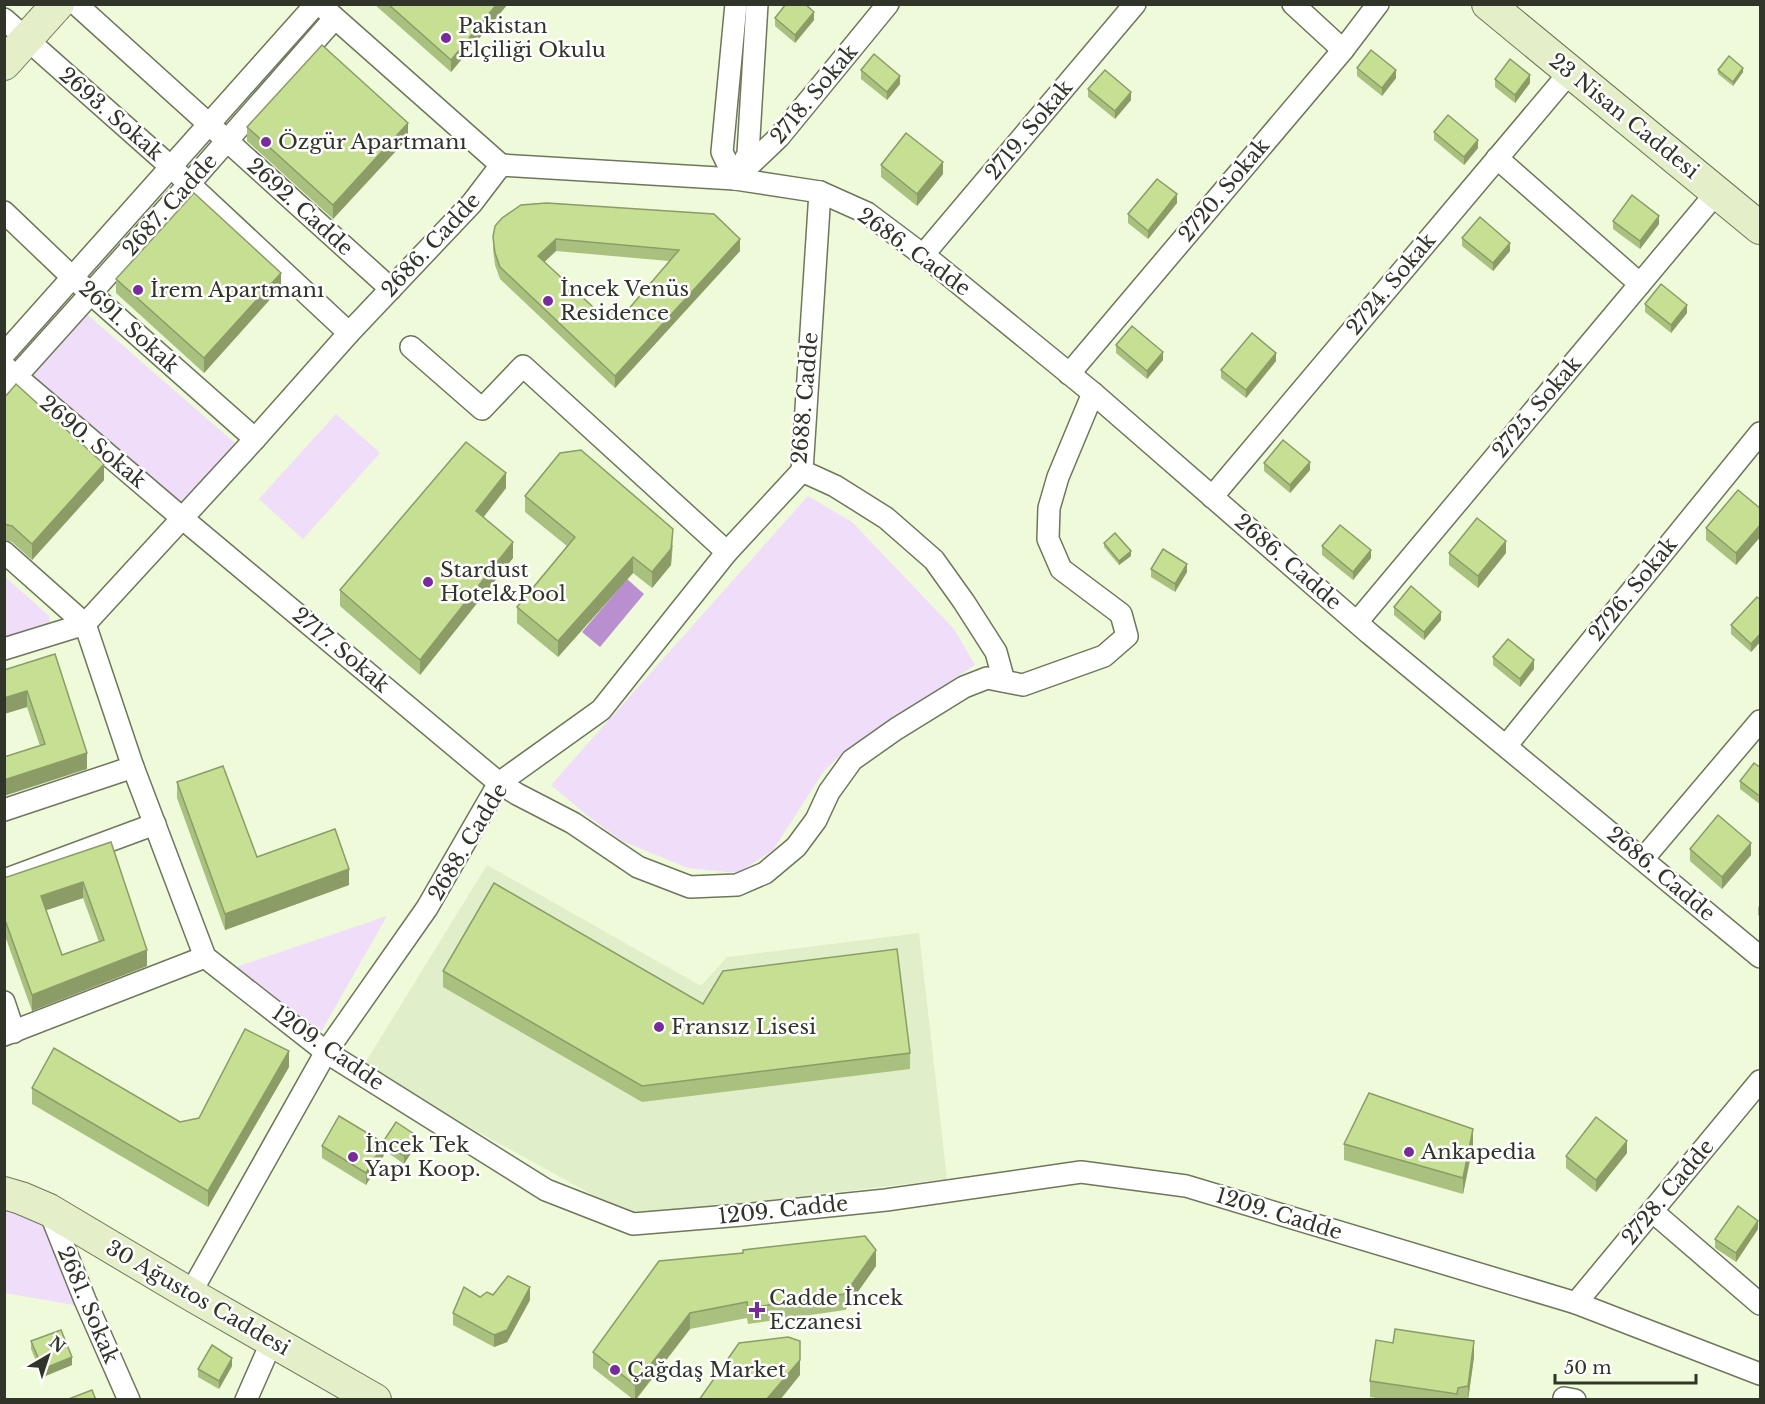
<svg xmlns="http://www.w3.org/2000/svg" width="1765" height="1404" viewBox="0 0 1765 1404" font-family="'Libre Baskerville',serif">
  <rect width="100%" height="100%" fill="#eefada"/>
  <polygon fill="#e0efc9" points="487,865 701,986 727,957 919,933 947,1179 674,1212 622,1211 362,1068"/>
  <g fill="#efddfa">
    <polygon points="82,310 236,444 178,508 26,374"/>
    <polygon points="336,414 380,453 303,539 259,499"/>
    <polygon points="808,496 852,522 954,629 975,665 846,750 824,771 773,850 738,873 688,868 622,841 588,816 551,785"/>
    <polygon points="4,576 49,616 50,624 5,640"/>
    <polygon points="387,916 317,1039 233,968"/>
    <polygon points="4,1208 50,1225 80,1306 5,1293"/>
  </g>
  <polygon fill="#b98fd0" points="627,579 644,594 600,647 582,632"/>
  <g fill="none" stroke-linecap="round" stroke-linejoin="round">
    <defs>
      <g id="street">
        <polyline points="76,4 391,289"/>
        <polyline points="1293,4 1343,50"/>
        <polyline points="326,10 501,165"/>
        <polyline points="4,19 171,167 349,333"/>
        <polyline points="1497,158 1640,284"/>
        <polyline points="738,173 748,154 757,4"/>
        <polyline points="735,179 779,137 888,4"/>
        <polyline points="735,179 722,152 736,4"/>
        <polyline points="4,212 72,277 255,439"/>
        <polyline points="923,255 1135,4"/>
        <polyline points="411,347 482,409 523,366 727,552"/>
        <polyline points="4,354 316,4"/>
        <polyline points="4,366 182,518 499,783 517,794 573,823 638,867 690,887 737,885 765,873 796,847 816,820 829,792 852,760 896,729 964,687 987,678 1023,685 1104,656 1127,636 1121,614 1061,569 1048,539 1049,508 1058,477 1093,393"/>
        <polyline points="1069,374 1343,50 1378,4"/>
        <polyline points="4,390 189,184 334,19"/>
        <polyline points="802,471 835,486 886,518 934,560 964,602 996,652 1004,681"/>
        <polyline points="1212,497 1570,72"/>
        <polyline points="4,552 85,624 133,767 205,957 326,1052 546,1190 633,1224 742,1215 886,1200 1081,1172 1186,1186 1576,1303 1760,1374"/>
        <polyline points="1357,622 1717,192"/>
        <polyline points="4,649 85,624 255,439 349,333 472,203 501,165 735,179 820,192 867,213 935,264 1093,393 1370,634 1760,957"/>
        <polyline points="1506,746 1760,433"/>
        <polyline points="4,810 133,767"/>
        <polyline points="1643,859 1760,721"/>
        <polyline points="4,880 155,824"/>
        <polyline points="4,1002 14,1032"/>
        <polyline points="4,1035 205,957"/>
        <polyline points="49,1210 85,1300 129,1400"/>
        <polyline points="1652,1211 1760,1304"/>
        <polyline points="190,1294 326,1052 427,908 499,783 601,710 727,552 802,471 820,192"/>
        <polyline points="1576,1303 1760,1081"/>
        <polyline points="1564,1398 1575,1400"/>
        <polyline points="246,1400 272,1341"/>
      </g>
      <g id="secondary">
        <polyline points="1488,4 1760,228"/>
        <polyline points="4,64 58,4"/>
        <polyline points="4,1193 21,1198 49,1210 190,1294 375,1400"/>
      </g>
    </defs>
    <use href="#street" stroke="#6d775b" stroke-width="24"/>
    <use href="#secondary" stroke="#6d775b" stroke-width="34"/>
    <use href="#street" stroke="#fff" stroke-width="21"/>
    <use href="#secondary" stroke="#e4efca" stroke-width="32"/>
  </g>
  <g fill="#aac07e" fill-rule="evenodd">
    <polygon points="374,4 507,4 507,5 451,72"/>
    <polygon points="775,18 814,20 795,43 775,26"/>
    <polygon points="1357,68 1396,78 1382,96 1357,76"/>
    <polygon points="1761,69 1761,80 1759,79 1759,71"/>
    <polygon points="861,70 900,84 887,100 861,79"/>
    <polygon points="1718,70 1743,72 1733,86 1718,74"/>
    <polygon points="1495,79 1530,83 1515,103 1495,87"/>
    <polygon points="1088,89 1131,100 1115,119 1088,97"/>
    <polygon points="247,127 408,138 333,219 247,141"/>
    <polygon points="1434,132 1478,148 1464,165 1434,140"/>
    <polygon points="881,165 943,174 917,206 881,177"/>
    <polygon points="1177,203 1148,239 1128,223 1128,214"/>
    <path d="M714,214L740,251L615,388L500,279L495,265L493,249V237ZM556,251L669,261L621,318L606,319L544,262Z"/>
    <polygon points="1613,221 1659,224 1640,249 1613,229"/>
    <polygon points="1462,238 1510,251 1493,271 1462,246"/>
    <polygon points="116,279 281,287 204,373 116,293"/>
    <polygon points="1645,304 1687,313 1671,333 1645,312"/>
    <polygon points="1116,345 1163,360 1147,379 1116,353"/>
    <polygon points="1276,361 1246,398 1221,378 1221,370"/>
    <polygon points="4,398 104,480 32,560 12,542 4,540"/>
    <polygon points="1761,459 1761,471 1759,470 1759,461"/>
    <polygon points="1264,463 1310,470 1290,493 1264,471"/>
    <polygon points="506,488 483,517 513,558 420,675 340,606 340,590"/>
    <polygon points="525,496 673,545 671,565 652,588 633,573 558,657 517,623 517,607 567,546 525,512"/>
    <polygon points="1761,509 1761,536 1736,565 1706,540 1706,528"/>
    <polygon points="1104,543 1131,556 1119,565 1104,547"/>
    <polygon points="1322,546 1371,558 1353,580 1322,555"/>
    <polygon points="1449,553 1506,553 1478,588 1449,565"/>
    <polygon points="1151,569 1187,572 1175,592 1151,577"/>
    <polygon points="1761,600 1761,641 1751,652 1731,634 1731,625"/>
    <polygon points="1394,607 1441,620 1424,640 1394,615"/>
    <polygon points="55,654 87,769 40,746 27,707 4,714 4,670"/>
    <polygon points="1493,657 1534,669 1520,687 1493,665"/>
    <polygon points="1761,768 1761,805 1740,789 1740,781"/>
    <polygon points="177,782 257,857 349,885 225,930 177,798"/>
    <path d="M111,842L147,966L32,1011L4,933V878ZM83,898L99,942L62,955L46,910Z"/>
    <polygon points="1690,849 1751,855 1722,889 1690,861"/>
    <polygon points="1761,904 1761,917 1758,915 1758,907"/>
    <polygon points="443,971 703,1004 910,1053 910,1069 642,1102 443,987"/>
    <polygon points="289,1067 208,1207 32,1104 32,1088 180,1122 199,1118"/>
    <polygon points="383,1142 417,1144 404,1164 384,1150 384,1155 366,1185 322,1158 322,1146"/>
    <polygon points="1344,1144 1473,1145 1463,1194 1344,1160"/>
    <polygon points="1627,1153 1596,1192 1566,1168 1566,1156"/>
    <polygon points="1758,1229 1736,1262 1715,1248 1715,1239"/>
    <polygon points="659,1261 876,1266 845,1310 748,1324 747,1318 690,1329 636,1400 634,1400 593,1368 593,1352"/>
    <polygon points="493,1295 530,1300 507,1342 494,1347 453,1325 453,1313 480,1297"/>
    <polygon points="31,1341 72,1365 43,1377 31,1349"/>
    <polygon points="1474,1357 1468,1400 1388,1400 1370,1397 1370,1381"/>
    <polygon points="232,1366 219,1389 198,1377 198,1369"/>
  </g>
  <g fill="#8b9c67">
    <polygon points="497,4 507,4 507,5 451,72 451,60"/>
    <polygon points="814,12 814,20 795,43 795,35"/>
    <polygon points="1743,68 1743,72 1733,86 1733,82"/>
    <polygon points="1396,70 1396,78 1382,96 1382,88"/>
    <polygon points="1530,75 1530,83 1515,103 1515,95"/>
    <polygon points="900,76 900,84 887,100 887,92"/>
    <polygon points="1131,92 1131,100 1115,119 1115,111"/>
    <polygon points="408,123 408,138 333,219 333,205"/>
    <polygon points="1478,140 1478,148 1464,165 1464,157"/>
    <polygon points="943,162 943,174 917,206 917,194"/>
    <polygon points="1177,194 1177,203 1148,239 1148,231"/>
    <polygon points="1659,216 1659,224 1640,249 1640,241"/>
    <polygon points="556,239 556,251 538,268 538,256"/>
    <polygon points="740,239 740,251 615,388 615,376"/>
    <polygon points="1510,243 1510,251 1493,271 1493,263"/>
    <polygon points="281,273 281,287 204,373 204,358"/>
    <polygon points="1687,305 1687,313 1671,333 1671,325"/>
    <polygon points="1163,352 1163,360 1147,379 1147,371"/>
    <polygon points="1276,353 1276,361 1246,398 1246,390"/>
    <polygon points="1310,462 1310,470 1290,493 1290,485"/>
    <polygon points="104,464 104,480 32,560 32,544"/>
    <polygon points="506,473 506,488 476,527 476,511"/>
    <polygon points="1761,524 1761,536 1736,565 1736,553"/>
    <polygon points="673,529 671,565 652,588 652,572"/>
    <polygon points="1506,541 1506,553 1478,588 1478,576"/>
    <polygon points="513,542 513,558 420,675 420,660"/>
    <polygon points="1371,550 1371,558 1353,580 1353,572"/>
    <polygon points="1131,551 1131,556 1119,565 1119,561"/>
    <polygon points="633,557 633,573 558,657 558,641"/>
    <polygon points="1187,564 1187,572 1175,592 1175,584"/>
    <polygon points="1441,612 1441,620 1424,640 1424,632"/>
    <polygon points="1761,633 1761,641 1751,652 1751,644"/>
    <polygon points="1534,660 1534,669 1520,687 1520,679"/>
    <polygon points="27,691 27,707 4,714 4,698"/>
    <polygon points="87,753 87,769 4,796 4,780"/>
    <polygon points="1751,843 1751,855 1722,889 1722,877"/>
    <polygon points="349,869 349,885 225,930 225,914"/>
    <polygon points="83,882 83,898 41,912 41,896"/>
    <polygon points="147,950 147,966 32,1011 32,995"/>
    <polygon points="289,1051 289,1067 208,1207 208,1191"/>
    <polygon points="1473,1129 1473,1145 1463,1194 1463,1178"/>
    <polygon points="417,1136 417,1144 404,1164 404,1156"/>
    <polygon points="1627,1141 1627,1153 1596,1192 1596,1180"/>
    <polygon points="384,1143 384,1155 366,1185 366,1173"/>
    <polygon points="1758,1221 1758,1229 1736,1262 1736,1253"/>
    <polygon points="876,1250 876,1266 845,1310 845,1294"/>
    <polygon points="530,1287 530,1300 507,1342 494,1347 494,1335"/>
    <polygon points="690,1313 690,1329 635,1400 635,1385"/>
    <polygon points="800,1341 800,1375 780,1400 766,1400"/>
    <polygon points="1474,1341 1474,1357 1468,1400 1468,1386"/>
    <polygon points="72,1357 72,1365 43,1377 43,1369"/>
    <polygon points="232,1358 232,1366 219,1389 219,1381"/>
  </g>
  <g fill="#c6df93" stroke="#8b9c67" stroke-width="1.5" fill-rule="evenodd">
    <polygon points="388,4 497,4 451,60"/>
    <polygon points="786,4 805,4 814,12 795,35 775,18"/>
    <polygon points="322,45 408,123 333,205 247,127"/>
    <polygon points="1371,50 1396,70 1382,88 1357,68"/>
    <polygon points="874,54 900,76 887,92 861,70"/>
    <polygon points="1729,56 1743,68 1733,82 1718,70"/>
    <polygon points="1510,59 1530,75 1515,95 1495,79"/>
    <polygon points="1105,70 1131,92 1115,111 1088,89"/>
    <polygon points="1448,115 1478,140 1464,157 1434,132"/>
    <polygon points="906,133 943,162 917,194 881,165"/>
    <polygon points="1157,179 1177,194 1148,231 1128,214"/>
    <polygon points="194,193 281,273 204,358 116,279"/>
    <polygon points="1632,195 1659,216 1640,241 1613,221"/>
    <path d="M547,203L714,214L740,239L615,376L500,267L495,253L493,237L495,226L502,218L521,205ZM556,239L679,250L621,318L613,311L606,319L538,256Z"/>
    <polygon points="1480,217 1510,243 1493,263 1462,238"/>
    <polygon points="1661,284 1687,305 1671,325 1645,304"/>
    <polygon points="1132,326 1163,352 1147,371 1116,345"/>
    <polygon points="1252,333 1276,353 1246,390 1221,370"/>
    <polygon points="16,384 104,464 32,544 12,526 4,524 4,398"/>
    <polygon points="1283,440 1310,462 1290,485 1264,463"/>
    <polygon points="466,442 506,473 476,511 513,542 420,660 340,590"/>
    <polygon points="581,450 673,529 671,549 652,572 633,557 558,641 517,607 575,537 525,496 560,453"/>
    <polygon points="1738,490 1761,509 1761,524 1736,553 1706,528"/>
    <polygon points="1477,518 1506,541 1478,576 1449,553"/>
    <polygon points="1340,525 1371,550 1353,572 1322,546"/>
    <polygon points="1115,533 1131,551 1119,561 1104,543"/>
    <polygon points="1163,549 1187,564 1175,584 1151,569"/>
    <polygon points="1411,586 1441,612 1424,632 1394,607"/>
    <polygon points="1757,597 1761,600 1761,633 1751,644 1731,625"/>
    <polygon points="1508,639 1534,660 1520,679 1493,657"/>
    <polygon points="55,654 87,753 4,780 4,757 45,744 27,691 4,698 4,670"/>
    <polygon points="1754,763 1761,768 1761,797 1740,781"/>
    <polygon points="223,766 257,857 335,829 349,869 225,914 177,782"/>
    <polygon points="1718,815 1751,843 1722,877 1690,849"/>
    <path d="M111,842L147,950L32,995L4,917V878ZM83,882L104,940L62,955L41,896Z"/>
    <polygon points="494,883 703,1004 723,971 897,949 910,1053 642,1086 443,971"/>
    <polygon points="245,1029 289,1051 208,1191 32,1088 54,1048 180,1122 199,1118"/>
    <polygon points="1369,1093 1473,1129 1463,1178 1344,1144"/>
    <polygon points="339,1116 384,1143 366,1173 322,1146"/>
    <polygon points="1596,1117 1627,1141 1596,1180 1566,1156"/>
    <polygon points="396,1122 417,1136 404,1156 383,1142"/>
    <polygon points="1738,1206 1758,1221 1736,1253 1715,1239"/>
    <polygon points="865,1236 876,1250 845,1294 748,1308 747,1302 690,1313 635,1385 593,1352 659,1261 743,1253 743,1250"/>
    <polygon points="508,1276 530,1287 507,1330 494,1335 453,1313 464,1287 480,1297 487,1292 493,1295"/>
    <polygon points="1395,1329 1474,1341 1468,1386 1458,1388 1457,1394 1370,1381 1376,1340 1393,1343"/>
    <polygon points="61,1330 72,1357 43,1369 31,1341"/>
    <polygon points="788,1337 800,1341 800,1360 766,1400 699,1400 739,1343"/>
    <polygon points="212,1345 232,1358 219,1381 198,1369"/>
    <polygon points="92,1390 96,1400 66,1400"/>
  </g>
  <g fill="#792a9b" stroke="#fff" stroke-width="2">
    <circle cx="446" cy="38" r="6"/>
    <circle cx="266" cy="142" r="6"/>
    <circle cx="138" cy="290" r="6"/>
    <circle cx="548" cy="301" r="6"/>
    <circle cx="428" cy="582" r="6"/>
    <circle cx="659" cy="1027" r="6"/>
    <circle cx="1409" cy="1152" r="6"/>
    <circle cx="353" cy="1157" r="6"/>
    <path d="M754 1301h6v6h6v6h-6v6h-6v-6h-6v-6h6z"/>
    <circle cx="615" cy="1370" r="6"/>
  </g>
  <g text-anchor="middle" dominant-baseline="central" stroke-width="5" stroke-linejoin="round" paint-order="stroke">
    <g font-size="21" fill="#313529" stroke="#fff" text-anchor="start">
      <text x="458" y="26">Pakistan<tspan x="458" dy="24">Elçiliği Okulu</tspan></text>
      <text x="278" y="142">Özgür Apartmanı</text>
      <text x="560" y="289">İncek Venüs<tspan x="560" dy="24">Residence</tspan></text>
      <text x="150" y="290">İrem Apartmanı</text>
      <text x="440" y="570">Stardust<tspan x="440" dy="24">Hotel&amp;Pool</tspan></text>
      <text x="671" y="1027">Fransız Lisesi</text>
      <text x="365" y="1145">İncek Tek<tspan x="365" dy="24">Yapı Koop.</tspan></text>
      <text x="1421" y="1152">Ankapedia</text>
      <text x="769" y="1298">Cadde İncek<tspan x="769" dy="24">Eczanesi</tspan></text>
      <text x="627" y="1370">Çağdaş Market</text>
    </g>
    <g font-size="21" fill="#313529" stroke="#fff">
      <text transform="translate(814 94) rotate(-50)">2718. Sokak</text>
      <text transform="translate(111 114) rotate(41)">2693. Sokak</text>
      <text transform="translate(1624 116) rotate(39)">23 Nisan Caddesi</text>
      <text transform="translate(1029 130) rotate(-50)">2719. Sokak</text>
      <text transform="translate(1224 190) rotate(-50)">2720. Sokak</text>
      <text transform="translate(170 205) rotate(-48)">2687. Cadde</text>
      <text transform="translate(300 207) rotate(42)">2692. Cadde</text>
      <text transform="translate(431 245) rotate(-47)">2686. Cadde</text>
      <text transform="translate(914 252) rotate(36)">2686. Cadde</text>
      <text transform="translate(1391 284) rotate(-50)">2724. Sokak</text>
      <text transform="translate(129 327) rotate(42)">2691. Sokak</text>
      <text transform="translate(805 398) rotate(-85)">2688. Cadde</text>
      <text transform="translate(1537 407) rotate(-50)">2725. Sokak</text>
      <text transform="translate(93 442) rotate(40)">2690. Sokak</text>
      <text transform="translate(1288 562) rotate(41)">2686. Cadde</text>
      <text transform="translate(1633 589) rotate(-51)">2726. Sokak</text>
      <text transform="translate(341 650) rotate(40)">2717. Sokak</text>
      <text transform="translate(468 842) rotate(-59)">2688. Cadde</text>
      <text transform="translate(1661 874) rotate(40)">2686. Cadde</text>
      <text transform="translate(328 1048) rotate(35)">1209. Cadde</text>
      <text transform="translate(1668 1192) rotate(-50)">2728. Cadde</text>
      <text transform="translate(783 1210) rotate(-6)">1209. Cadde</text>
      <text transform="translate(1279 1214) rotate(17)">1209. Cadde</text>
      <text transform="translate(198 1298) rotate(30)">30 Ağustos Caddesi</text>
      <text transform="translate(88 1305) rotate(67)">2681. Sokak</text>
    </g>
  </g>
  <rect width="1765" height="1404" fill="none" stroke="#313529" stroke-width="12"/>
  <g transform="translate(48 1356) rotate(39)" stroke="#ffffff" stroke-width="4.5" paint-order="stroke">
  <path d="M0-4.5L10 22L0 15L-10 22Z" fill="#313529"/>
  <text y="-9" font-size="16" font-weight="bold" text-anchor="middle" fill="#313529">N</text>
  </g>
  <path d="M1555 1374v9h141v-9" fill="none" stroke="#313529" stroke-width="3"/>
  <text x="1564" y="1374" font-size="18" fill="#313529" stroke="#ffffff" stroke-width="4.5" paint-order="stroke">50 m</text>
</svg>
